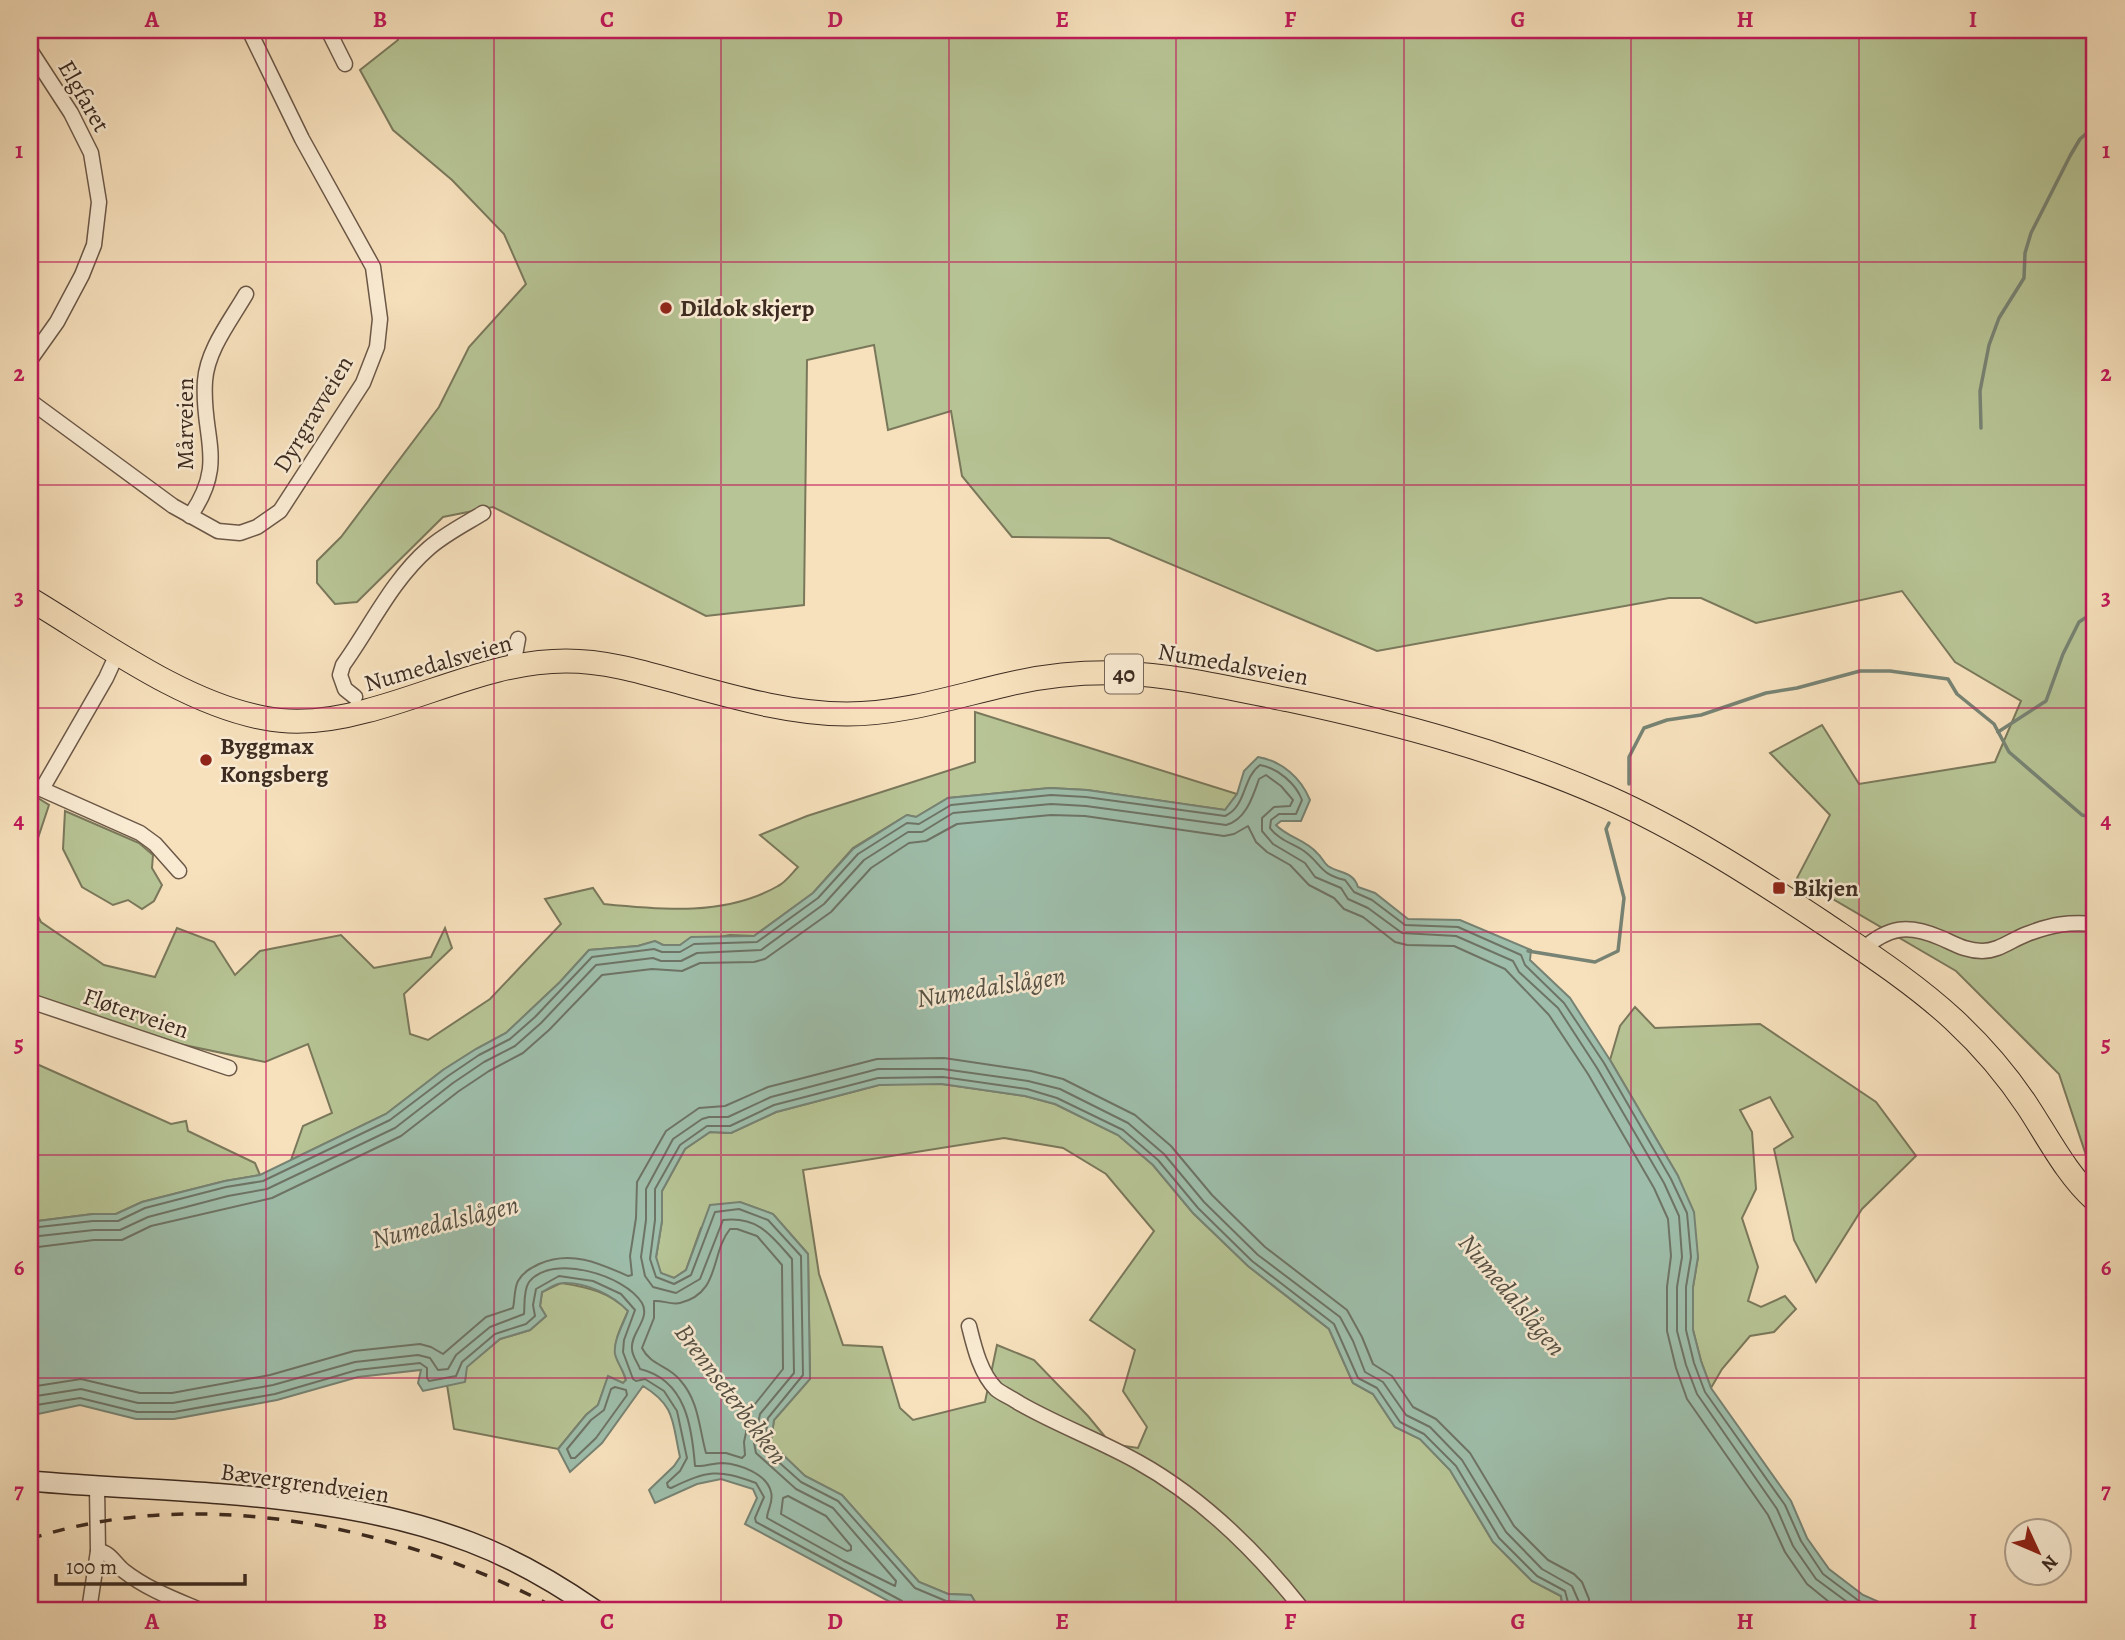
<svg xmlns="http://www.w3.org/2000/svg" width="2125" height="1640" viewBox="0 0 2125 1640" font-family="Alegreya,serif">
  <rect width="100%" height="100%" fill="#f7e1bd"/>
  <filter id="stains"><feTurbulence type="fractalNoise" baseFrequency=".00286" numOctaves="4"/><feColorMatrix values="0 0 0 0 .2 0 0 0 0 .09 0 0 0 0 .02 0 0 0 .5 -.17"/></filter>
  <radialGradient id="worn" r=".72"><stop offset=".6" stop-color="#630" stop-opacity="0"/><stop offset="1" stop-color="#630" stop-opacity=".3"/></radialGradient>
  <g fill="#b7c495" stroke="#7a785b" stroke-width="2" fill-rule="evenodd">
    <polygon points="395,30 2095,30 2095,1168 2089,1164 2059,1074 1956,971 1797,878 1830,815 1770,753 1822,725 1859,784 1995,762 2021,701 1955,662 1902,591 1756,623 1701,598 1669,598 1377,651 1109,538 1012,537 962,476 951,411 888,430 874,345 807,360 804,605 706,616 493,507 443,517 357,602 335,604 317,583 317,561 341,537 439,407 469,347 526,284 504,234 452,180 393,130 360,70 398,40"/>
    <path d="M975,712L1237,794L1225,810L1087,790L1050,788L948,798L916,817L907,815L853,848L813,893L754,936L730,935L680,945H663L655,941L638,946L589,950L560,982L506,1033L476,1049L443,1070L386,1114L291,1160L303,1126L332,1113L308,1044L265,1062L146,1037L30,998V901L41,922L104,965L155,977L177,928L214,942L235,975L260,951L341,935L374,968L431,957L445,928L452,948L404,994L410,1034L428,1040L490,999L561,924L545,899L593,888L604,904C662,910 726,916 778,886C786,882 792,873 798,867L760,835L807,816L975,762Z"/>
    <polygon points="30,793 49,805 30,862"/>
    <polygon points="65,811 139,843 153,855 152,868 162,885 154,901 142,909 128,900 113,905 82,887 63,849"/>
    <polygon points="1635,1007 1655,1028 1760,1024 1876,1102 1916,1156 1862,1209 1816,1282 1794,1240 1774,1149 1793,1137 1770,1097 1740,1110 1752,1132 1756,1189 1742,1218 1758,1267 1748,1301 1761,1307 1785,1296 1796,1309 1774,1332 1750,1336 1722,1369 1711,1388 1701,1361 1693,1330 1693,1287 1698,1257 1678,1176 1610,1060 1620,1026"/>
    <polygon points="30,1061 171,1124 186,1121 188,1131 255,1163 260,1175 225,1181 142,1202 116,1214 93,1214 30,1222"/>
    <path d="M910,1083L942,1084L1025,1096L1055,1104L1118,1135L1153,1165L1193,1213L1248,1266L1329,1329L1353,1383L1373,1394L1395,1427L1420,1439L1450,1470L1493,1542L1532,1581L1561,1596L1563,1610H980L971,1595L948,1594L919,1582L842,1495L805,1476L780,1452L770,1446L774,1420L810,1379L808,1254L773,1214L740,1202L701,1228L686,1270L674,1278L660,1273L656,1258L662,1221V1191L685,1149L710,1132L731,1133L776,1112L879,1085ZM1004,1138L1063,1148L1106,1174L1154,1231L1090,1320L1135,1350L1123,1391L1147,1427L1138,1448L1111,1444L1088,1416L1034,1360L997,1345L985,1402L913,1420L900,1408L882,1347L843,1345L819,1274L803,1170Z"/>
    <path d="M561,1283C587,1287 610,1292 628,1311C623,1323 613,1341 616,1354C618,1363 624,1371 626,1381L623,1383L608,1377L598,1405L586,1415L558,1449L454,1429L447,1385L465,1381L466,1367L500,1339L530,1330L546,1316L540,1306L542,1292Z"/>
  </g>
  <path fill="#9ebeab" stroke="#778374" stroke-width="2" d="M1258,757C1282,761 1301,778 1310,800L1301,821H1281L1276,825C1287,837 1306,840 1317,853C1322,857 1323,862 1328,866C1340,874 1353,871 1358,887L1375,893L1408,919L1460,920L1531,950L1530,960L1570,998L1610,1060L1678,1176L1694,1212L1698,1257L1693,1287V1330L1701,1361L1711,1388L1791,1501L1807,1538L1829,1569L1863,1595L1897,1610H1563L1561,1596L1532,1581L1493,1542L1450,1470L1420,1439L1395,1427L1373,1394L1353,1383L1329,1329L1248,1266L1193,1213L1153,1165L1118,1135L1055,1104L1025,1096L942,1084L879,1085L776,1112L731,1133L710,1132L685,1149L662,1191V1221L656,1257L661,1273L674,1278L686,1270L710,1205L740,1202L773,1214L808,1254L810,1379L774,1420L770,1446L780,1452L805,1476L842,1495L919,1582L948,1594L971,1595L980,1610H905L745,1524L757,1498L753,1489L721,1479L697,1484L655,1503L649,1490L674,1466L680,1457C672,1422 676,1406 643,1386L602,1443L570,1472L558,1449L586,1415L598,1405L608,1376L623,1383L626,1380C624,1371 617,1363 615,1354C613,1340 624,1323 628,1311C613,1295 586,1282 563,1283C556,1283 548,1289 542,1292L540,1306L546,1316L530,1330L500,1339L467,1367L465,1382L423,1391L418,1383L421,1370L358,1377L277,1400L174,1419H136L80,1405L38,1414L30,1413V1222L93,1214H116L142,1202L225,1181L260,1175L386,1114L443,1070L476,1049L506,1033L560,982L589,950L638,946L655,941L663,945H680L691,937L754,936L813,893L853,849L907,815L916,817L948,798L1050,788L1087,790L1225,810L1237,794L1244,771Z"/>
  <g fill="none" stroke-linecap="round" stroke-linejoin="round">
    <g stroke="#6e7466" stroke-width="2">
      <path d="M30,1228L93,1221H118L145,1208L226,1187L263,1181L390,1120L448,1076L479,1055L510,1039L535,1017L592,957L654,949L662,952H680L694,944L757,942L818,898L858,854L907,823L919,824L951,805L1051,795L1086,797L1225,816C1247,806 1242,778 1260,765C1278,768 1296,784 1302,800L1296,814H1279L1271,820L1270,828C1279,840 1292,843 1304,851C1322,864 1319,874 1345,880L1354,892L1372,900L1405,925L1458,927L1521,955L1525,965L1564,1003L1604,1063L1671,1179L1687,1213L1691,1257L1686,1287V1330L1694,1363L1705,1392L1785,1505L1801,1541L1823,1574L1859,1601L1880,1610"/>
      <path d="M730,1229H737L757,1236L782,1265L783,1369L751,1409L744,1442L745,1455L742,1458L726,1453H706C699,1428 699,1401 680,1380C668,1365 651,1366 642,1348L654,1318V1301C662,1300 671,1305 680,1303C721,1293 710,1254 730,1229Z"/>
      <path d="M30,1237L94,1230H120L148,1217L228,1196L267,1189L395,1128L453,1083L484,1062L515,1046L541,1023L596,965L653,958L661,961H681L697,953L761,950L824,904L864,860L908,832H922L953,813L1051,804L1086,806L1226,825C1246,820 1253,796 1259,779L1266,775L1281,786L1293,800L1290,806L1274,807L1262,818V831L1273,844L1305,863L1315,877L1341,888L1348,899L1368,908L1402,933L1456,936L1513,961L1519,972L1558,1008L1597,1068L1664,1183L1679,1216L1682,1257L1677,1287V1331L1686,1365L1697,1394L1777,1509L1793,1546L1816,1579L1858,1610"/>
      <polyline points="30,1248 94,1240 122,1240 151,1226 272,1198 401,1136 459,1091 489,1071 523,1053 549,1030 602,975 652,969 682,971 700,963 754,962 765,959 831,912 871,868 909,843 926,841 957,824 1051,815 1085,816 1224,836 1234,834 1248,826 1256,842 1267,852 1290,865 1309,885 1334,898 1344,909 1363,917 1395,942 1407,945 1454,946 1505,969 1549,1015 1588,1074 1654,1188 1668,1219 1671,1256 1667,1287 1667,1331 1676,1368 1687,1399 1768,1515 1785,1552 1807,1584 1839,1610"/>
      <path d="M30,1387L81,1379L140,1393H172L270,1375L354,1351L420,1344L431,1347L443,1354L486,1317L513,1308C515,1299 514,1289 518,1281C523,1272 531,1268 539,1264C571,1250 599,1263 628,1276L632,1275L630,1256L636,1218L637,1182L666,1131L699,1108L725,1106L768,1087L877,1059L944,1058L1031,1071L1063,1079L1135,1115L1171,1146L1212,1195L1265,1247L1347,1310L1362,1337L1373,1364L1392,1376L1413,1407L1436,1419L1470,1453L1514,1526L1548,1560L1574,1574L1582,1582L1589,1599V1610"/>
      <polygon points="615,1387 626,1390 627,1395 596,1438 575,1458 571,1458 567,1449 591,1420 604,1410 611,1389"/>
      <path d="M30,1397L81,1389L138,1403H173L273,1385L355,1362L418,1355L430,1358L438,1370L448,1369L456,1355L490,1327L524,1314C525,1305 523,1291 529,1282C552,1253 625,1275 642,1303C651,1319 630,1333 632,1349C632,1356 638,1363 640,1369C686,1380 692,1427 695,1466C704,1467 713,1463 722,1463C740,1464 767,1474 771,1492C774,1502 767,1510 767,1518L844,1561L895,1586L896,1581L833,1508L796,1489L756,1453L754,1443L760,1414L794,1373L792,1259C771,1235 758,1216 723,1220L700,1279L676,1293L653,1287L645,1276L641,1257L646,1220V1189L673,1139L702,1119L709,1117H728L771,1097L878,1069H943L1028,1081L1060,1089L1128,1123L1164,1154L1204,1202L1258,1255L1340,1317L1353,1341L1365,1372L1383,1382L1406,1415L1430,1427L1462,1460L1506,1532L1542,1569L1572,1586L1579,1602V1610"/>
      <path d="M30,1406L80,1398L137,1412H174L275,1394L357,1370L420,1363L427,1368V1378L429,1381L456,1376L462,1362L495,1334L526,1324L535,1316L533,1305L536,1289L559,1276L593,1281L621,1294L635,1310L624,1340L623,1352L633,1379L636,1381L645,1379L664,1391L677,1411L687,1458L680,1471L667,1483L668,1487L671,1488C709,1470 717,1469 756,1483L764,1497L755,1518L756,1522L902,1601L906,1610"/>
      <polygon points="788,1496 826,1516 851,1546 851,1550 847,1551 781,1514 783,1498"/>
      <polyline points="972,1610 966,1602 946,1601 915,1588 838,1501 801,1482 764,1449 768,1418 803,1375 801,1256 768,1220 739,1209 715,1212 691,1275 674,1284 656,1277 650,1259 655,1220 655,1189 680,1145 707,1126 730,1126 774,1105 878,1078 943,1077 1027,1089 1057,1098 1123,1130 1158,1160 1198,1208 1252,1261 1334,1324 1358,1378 1377,1388 1400,1422 1424,1434 1456,1466 1499,1538 1537,1576 1565,1591 1570,1610"/>
    </g>
    <g stroke="#778374" stroke-width="3.5">
      <polyline points="1981,428 1980,391 1989,345 1999,318 2024,278 2025,253 2031,233 2070,156 2080,139 2095,126"/>
      <polyline points="2095,479 2095,498"/>
      <polyline points="1998,732 2046,701 2063,654 2079,622 2085,618 2095,616"/>
      <polyline points="1629,784 1629,757 1644,728 1667,720 1701,715 1766,693 1797,688 1860,671 1890,671 1948,679 1957,694 1994,724 2009,752 2082,815 2095,818"/>
      <polyline points="1528,951 1595,962 1618,951 1624,898 1606,829 1609,823"/>
    </g>
    <defs>
      <g id="street">
        <polyline points="328,30 345,64"/>
        <polyline points="30,50 71,113 91,153 99,202 94,245 82,275 57,322 30,360"/>
        <polyline points="30,401 173,506 218,531 240,533 257,527 280,511 363,383 377,347 380,319 373,267 302,139 249,30"/>
        <path d="M190,516C228,462 201,437 205,381C207,350 231,320 246,294"/>
        <polyline points="513,666 518,639"/>
        <path d="M355,697L345,689L340,675L343,665C371,626 392,580 429,548C445,534 465,524 483,513"/>
        <polyline points="30,784 140,833 155,844 179,871"/>
        <polyline points="42,789 106,678 118,652"/>
        <path d="M1862,950C1889,926 1908,924 1941,938C1955,944 1966,951 1982,951C1999,951 2011,940 2027,934C2053,924 2068,922 2095,924"/>
        <polyline points="30,1001 229,1068"/>
        <path d="M969,1326C974,1346 980,1373 996,1389C1002,1394 1012,1398 1019,1403C1057,1425 1099,1440 1138,1462C1201,1497 1258,1553 1303,1610"/>
        <path d="M98,1551C110,1552 115,1564 124,1571C147,1589 174,1599 200,1610"/>
        <polyline points="89,1610 98,1551 97,1487"/>
      </g>
      <path id="secondary" d="M30,1481C176,1494 330,1489 470,1542C515,1559 556,1583 595,1610"/>
      <path id="primary" d="M30,599C100,641 183,703 264,718C298,725 333,720 366,711C433,694 495,661 566,661C609,661 649,674 689,685C740,699 794,714 847,714C901,714 953,697 1005,685C1042,676 1080,672 1119,673C1176,675 1233,689 1289,700C1397,723 1505,752 1607,797C1683,831 1756,878 1825,924C1869,954 1915,984 1954,1020C1982,1046 2007,1075 2028,1107C2049,1139 2067,1175 2095,1200"/>
    </defs>
    <use href="#street" stroke="#6c5848" stroke-width="17"/>
    <use href="#secondary" stroke="#3d2b21" stroke-width="22"/>
    <use href="#primary" stroke="#3d2b21" stroke-width="25"/>
    <use href="#street" stroke="#faecd4" stroke-width="14"/>
    <use href="#secondary" stroke="#faecd4" stroke-width="19"/>
    <use href="#primary" stroke="#f7e1bd" stroke-width="23"/>
    <path stroke="#3d2b21" stroke-width="3.5" stroke-dasharray="12 12" stroke-linecap="butt" d="M30,1539C200,1483 405,1527 559,1610"/>
  </g>
  <path fill="none" stroke="#c2185b" stroke-width="2" stroke-opacity="0.55" d="M266,30V1610M494,30V1610M721,30V1610M949,30V1610M1176,30V1610M1404,30V1610M1631,30V1610M1859,30V1610M30,262H2095M30,485H2095M30,708H2095M30,932H2095M30,1155H2095M30,1378H2095"/>
  <g fill="#8f2418" stroke="#faecd4" stroke-width="2.5">
    <circle cx="666" cy="308" r="7"/>
    <circle cx="206" cy="760" r="7"/>
    <rect x="1772" y="881" width="14" height="14" rx="3.5"/>
  </g>
  <g text-anchor="middle" dominant-baseline="central" stroke-width="5" stroke-linejoin="round" paint-order="stroke">
    <rect fill="#faecd4" stroke="#766557" stroke-width="2" x="1105" y="654.5" width="38" height="39" rx="5"/>
    <g font-size="23" font-weight="bold" fill="#3d2b21">
      <text x="1124" y="674">40</text>
    </g>
    <g font-size="24" fill="#3d2b21" stroke="#faecd4">
      <text transform="translate(84 96) rotate(60)">Elgfaret</text>
      <text transform="translate(313 414) rotate(-59)">Dyrgravveien</text>
      <text transform="translate(185 424) rotate(-90)">Mårveien</text>
      <text transform="translate(438 663) rotate(-16)">Numedalsveien</text>
      <text transform="translate(1233 664) rotate(10)">Numedalsveien</text>
      <text transform="translate(136 1013) rotate(19)">Fløterveien</text>
      <text transform="translate(305 1483) rotate(8)">Bævergrendveien</text>
    </g>
    <g font-size="24" font-weight="bold" fill="#3d2b21" stroke="#faecd4" text-anchor="start">
      <text x="680" y="308">Dildok skjerp</text>
      <text x="220" y="746">Byggmax<tspan x="220" dy="28">Kongsberg</tspan></text>
      <text x="1793" y="888">Bikjen</text>
    </g>
    <g font-size="26" font-style="italic" fill="#555044" stroke="#faecd4">
      <text transform="translate(991 987) rotate(-9)">Numedalslågen</text>
      <text transform="translate(445 1222) rotate(-14)">Numedalslågen</text>
      <text transform="translate(1512 1295) rotate(50)">Numedalslågen</text>
      <text transform="translate(731 1394) rotate(53)">Brennseterbekken</text>
    </g>
  </g>
  <rect width="2125" height="1640" fill="none" stroke="#f7e1bd" stroke-width="77"/>
  <g transform="translate(2038 1552) rotate(134)"><circle r="33" fill="#faecd4" stroke="#ae9f8c" stroke-width="2"/>
  <path d="M0-5L12 26L0 18L-12 26Z" fill="#8f2418"/>
  <text y="-10" font-size="19" font-weight="bold" text-anchor="middle" fill="#3d2b21">N</text>
  </g>
  <path d="M56 1574v10h189v-10" fill="none" stroke="#3d2b21" stroke-width="3.5"/>
  <text x="66" y="1574" font-size="21" fill="#3d2b21" stroke="#faecd4" stroke-width="5" paint-order="stroke">100 m</text>
  <rect x="38" y="38" width="2048" height="1564" fill="none" stroke="#c2185b" stroke-width="2.5"/>
  <g font-size="23" text-anchor="middle" font-weight="bold" fill="#c2185b">
    <text x="152" y="27">A</text>
    <text x="380" y="27">B</text>
    <text x="607" y="27">C</text>
    <text x="835" y="27">D</text>
    <text x="1062" y="27">E</text>
    <text x="1290" y="27">F</text>
    <text x="1518" y="27">G</text>
    <text x="1745" y="27">H</text>
    <text x="1973" y="27">I</text>
    <text x="19" y="158">1</text>
    <text x="2106" y="158">1</text>
    <text x="19" y="381">2</text>
    <text x="2106" y="381">2</text>
    <text x="19" y="605">3</text>
    <text x="2106" y="605">3</text>
    <text x="19" y="828">4</text>
    <text x="2106" y="828">4</text>
    <text x="19" y="1051">5</text>
    <text x="2106" y="1051">5</text>
    <text x="19" y="1275">6</text>
    <text x="2106" y="1275">6</text>
    <text x="19" y="1498">7</text>
    <text x="2106" y="1498">7</text>
    <text x="152" y="1629">A</text>
    <text x="380" y="1629">B</text>
    <text x="607" y="1629">C</text>
    <text x="835" y="1629">D</text>
    <text x="1062" y="1629">E</text>
    <text x="1290" y="1629">F</text>
    <text x="1518" y="1629">G</text>
    <text x="1745" y="1629">H</text>
    <text x="1973" y="1629">I</text>
  </g>
  <rect width="100%" height="100%" filter="url(#stains)"/>
  <rect width="100%" height="100%" fill="url(#worn)"/>
</svg>
